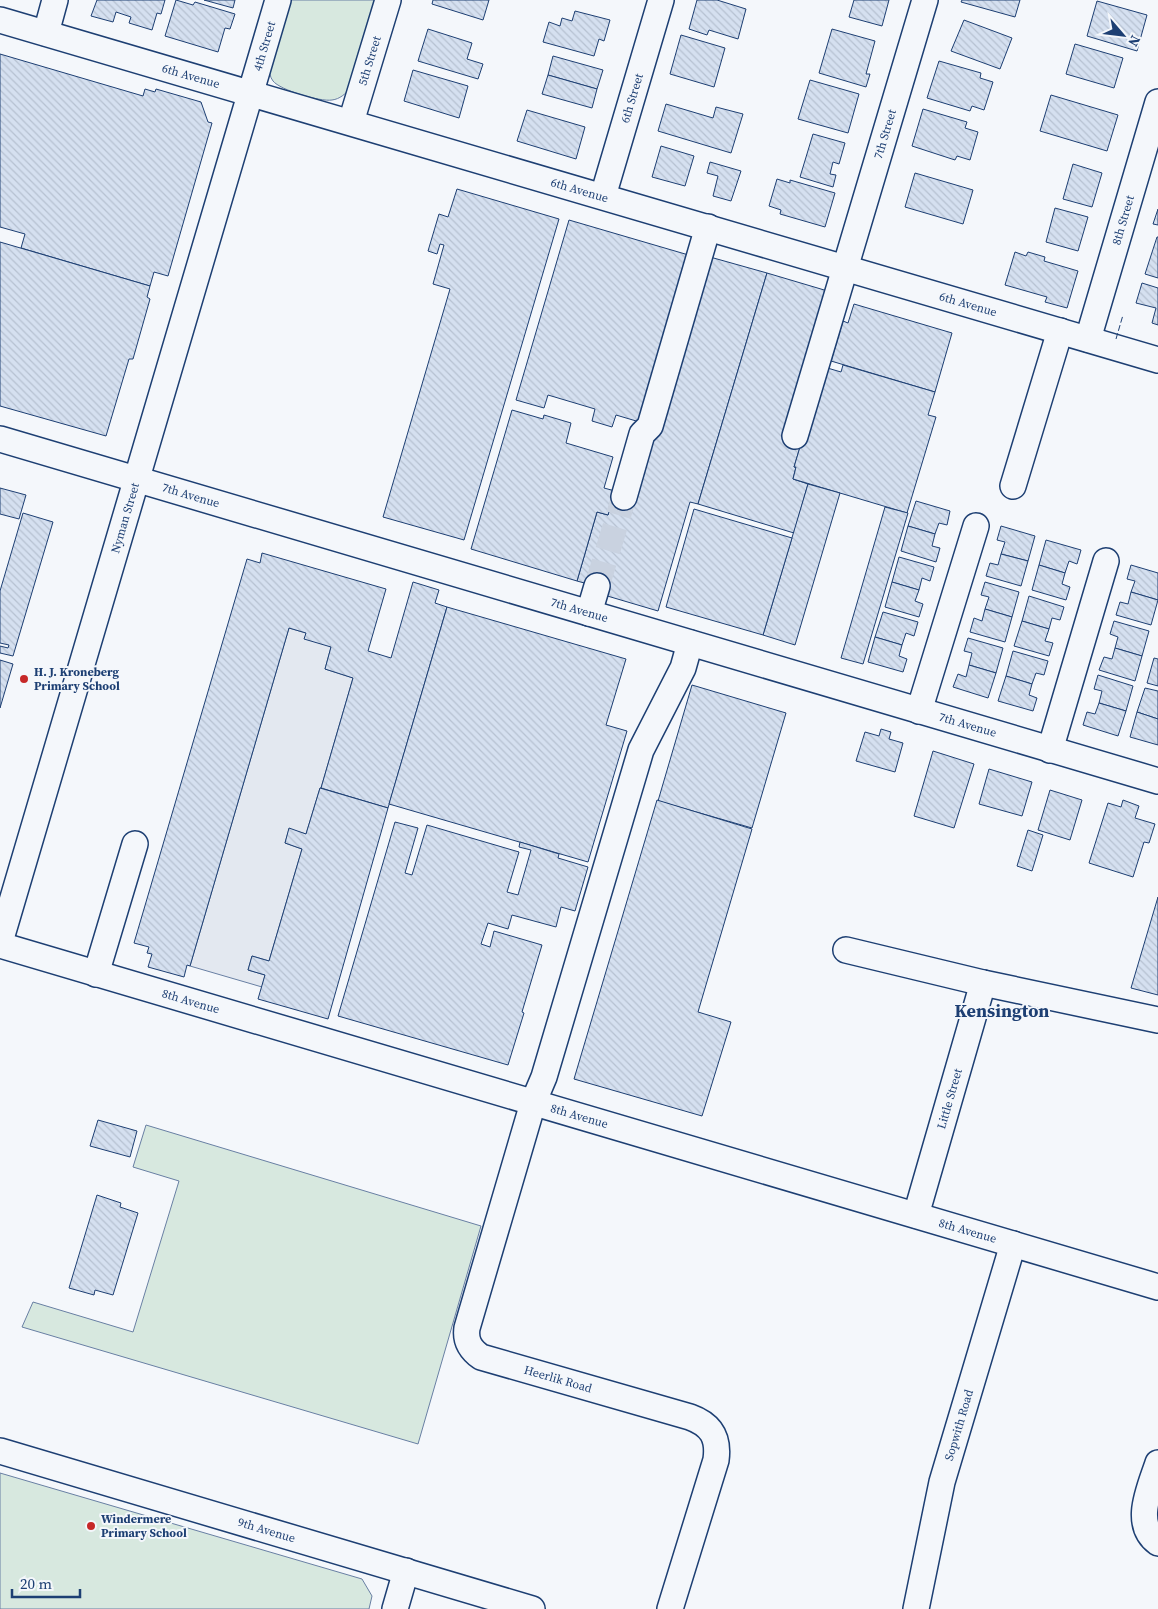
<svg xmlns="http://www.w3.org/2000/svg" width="1158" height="1609" viewBox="0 0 1158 1609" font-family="'Source Serif 4',serif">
  <defs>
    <pattern id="building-back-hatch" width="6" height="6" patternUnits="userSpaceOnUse" patternTransform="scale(1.25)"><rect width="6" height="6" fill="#d5e0f0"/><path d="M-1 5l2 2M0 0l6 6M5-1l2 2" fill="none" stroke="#b6c1d1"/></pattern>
  </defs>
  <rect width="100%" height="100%" fill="#f4f7fb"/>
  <g fill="#d7e8df" stroke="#687fa3">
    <path d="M289,0H377L351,88C345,94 340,99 332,100C320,102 280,90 273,81C270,77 269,72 269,66Z"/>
    <polygon points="146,1125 481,1226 418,1444 22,1327 33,1302 133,1332 179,1181 133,1167"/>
    <polygon points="0,1473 362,1579 372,1596 369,1609 0,1609"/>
  </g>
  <polygon fill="#e3e8f0" stroke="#687fa3" points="289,628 306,633 331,647 325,669 353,678 321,788 320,788 306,834 289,829 285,843 302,849 269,961 252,956 248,970 265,975 262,987 190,966"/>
  <g fill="url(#building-back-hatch)" stroke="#1d3f73">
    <polygon points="97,0 165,0 161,14 157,13 152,30 129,23 131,17 116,12 113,22 91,16"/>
    <polygon points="176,0 193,5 195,2 235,14 230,29 225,28 218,52 165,36"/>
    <polygon points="204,0 235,0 233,8"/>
    <polygon points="433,0 489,0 483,20 432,4"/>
    <polygon points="697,0 717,0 746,9 738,39 709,30 707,35 689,29"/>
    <polygon points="854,0 889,0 882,26 849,17"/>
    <polygon points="962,0 1020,0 1015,17 961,2"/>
    <polygon points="1097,1 1147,15 1137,51 1087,36"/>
    <polygon points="575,11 610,20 604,41 599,39 594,56 543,42 549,22 560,26 562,18 572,21"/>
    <polygon points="964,20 1012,38 1000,69 951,51"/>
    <polygon points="428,29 472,43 467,59 483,64 478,79 418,61"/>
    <polygon points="832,29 875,41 866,74 870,74 866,87 819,73"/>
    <polygon points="681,35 725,48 714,87 670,74"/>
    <polygon points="1075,44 1123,58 1114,88 1066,74"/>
    <polygon points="0,54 143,96 145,89 155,92 156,89 201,102 208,122 212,123 168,276 154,272 150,286 21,248 25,234 0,227"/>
    <polygon points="553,56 603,70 597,89 548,75"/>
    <polygon points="939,61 981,73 980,78 993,82 984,110 972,106 970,111 927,98"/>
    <polygon points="413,70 468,86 459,118 404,101"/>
    <polygon points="548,75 597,89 592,108 542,94"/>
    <polygon points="810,80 859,94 848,133 798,119"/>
    <polygon points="1051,95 1118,115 1107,151 1040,131"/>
    <polygon points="666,104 713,118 716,107 743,114 731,153 658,131"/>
    <polygon points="923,109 967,122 965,128 978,132 970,160 957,156 955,160 912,146"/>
    <polygon points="527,110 585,127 576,159 517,141"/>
    <polygon points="813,134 845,143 839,164 833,162 830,174 836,175 833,187 800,177"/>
    <polygon points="661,146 694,156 685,186 652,177"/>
    <polygon points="710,162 741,171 731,201 713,196 718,176 707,173"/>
    <polygon points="1073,164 1102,173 1092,207 1063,199"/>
    <polygon points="915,173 973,190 963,224 905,207"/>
    <polygon points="777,179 790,183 790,180 835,193 825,227 780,214 781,210 769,206"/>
    <polygon points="457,189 559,219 464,540 383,517 450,289 433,284 444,245 440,244 437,254 428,251 439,214 448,217"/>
    <polygon points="1055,208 1088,217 1078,251 1046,242"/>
    <polygon points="1158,209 1158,225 1153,224"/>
    <polygon points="569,220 692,256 643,423 616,415 612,427 592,421 595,409 548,395 544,408 516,400"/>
    <polygon points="1157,237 1158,237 1158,278 1145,274"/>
    <polygon points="0,242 150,286 147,297 150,299 133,359 129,359 106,436 0,406"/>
    <polygon points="1015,252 1026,256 1028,252 1045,257 1044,261 1078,271 1067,308 1045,302 1047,297 1005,285"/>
    <polygon points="710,257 767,273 698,504 690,502 658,611 604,595 606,589 577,581 597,512 608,515 614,494 652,435"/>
    <polygon points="767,273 831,292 801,444 794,467 796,467 793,479 808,484 794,533 698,504"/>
    <polygon points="1142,283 1158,288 1158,325 1152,323 1156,308 1136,303"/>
    <polygon points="854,304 952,333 935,392 831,361 843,321 848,323"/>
    <polygon points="843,365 935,392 928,415 936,417 907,513 793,479 796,467 794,467 824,367 841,372"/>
    <polygon points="512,410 543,419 544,415 571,423 566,443 613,457 604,488 615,491 608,515 597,512 577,581 471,549"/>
    <polygon points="808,484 840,493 795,645 763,635"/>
    <polygon points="0,488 26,495 19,519 0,514"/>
    <polygon points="916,501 950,511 947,525 939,523 935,534 908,526"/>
    <polygon points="885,507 908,513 863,664 841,658"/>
    <polygon points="694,509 792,538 763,635 666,607"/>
    <polygon points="23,513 53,522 13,656 0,653 0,646 8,648 9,645 0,643 0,591"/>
    <polygon points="908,526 935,534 932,546 940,548 936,562 901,551"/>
    <polygon points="1001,526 1035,536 1028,561 1001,554 1005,542 997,540"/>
    <polygon points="1046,540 1081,550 1077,564 1069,561 1065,573 1039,565"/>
    <polygon points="262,553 386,589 368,651 391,658 413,582 439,590 435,603 447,607 388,808 321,788 353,678 325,669 331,647 304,639 306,633 289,628 190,966 187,965 184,977 148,967 152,954 147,953 149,947 134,943 247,559 260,563"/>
    <polygon points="1001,554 1028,561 1021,586 986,576 990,563 998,565"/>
    <polygon points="899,557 934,567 930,581 922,578 919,590 892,582"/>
    <polygon points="1039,565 1065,573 1062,584 1070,587 1066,600 1032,590"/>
    <polygon points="1131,565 1158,573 1158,600 1131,592 1135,581 1127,579"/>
    <polygon points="892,582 919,590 915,601 923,604 919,617 885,607"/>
    <polygon points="985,582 1019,592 1012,617 985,609 989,597 981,595"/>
    <polygon points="1131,592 1158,600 1151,625 1116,615 1120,602 1128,604"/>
    <polygon points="1029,596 1064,607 1060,620 1052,618 1049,629 1022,621"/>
    <polygon points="447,607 626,659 606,725 627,731 588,862 389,804"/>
    <polygon points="985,609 1012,617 1005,642 970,632 974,618 982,621"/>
    <polygon points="883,612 918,622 914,636 906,633 902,645 875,637"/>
    <polygon points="1022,621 1049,629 1045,641 1053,643 1049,656 1014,646"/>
    <polygon points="1114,621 1149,631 1142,656 1115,648 1118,637 1110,634"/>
    <polygon points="875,637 902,645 899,656 907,659 903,672 868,662"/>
    <polygon points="968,638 1003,648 996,673 969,665 972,653 964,651"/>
    <polygon points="1115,648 1142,656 1135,681 1099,670 1104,657 1112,659"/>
    <polygon points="1013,651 1048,661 1044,675 1036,673 1032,684 1006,676"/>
    <polygon points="1154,658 1158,659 1158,686 1147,683"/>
    <polygon points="0,660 13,664 0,708"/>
    <polygon points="969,665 996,673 988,698 953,687 958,674 966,677"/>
    <polygon points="1098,675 1133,686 1126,711 1099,703 1102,691 1094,689"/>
    <polygon points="1006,676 1032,684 1029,695 1037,698 1033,711 998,701"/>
    <polygon points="692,685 786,713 752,828 658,801"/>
    <polygon points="1145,688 1158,691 1158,719 1137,712"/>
    <polygon points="1099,703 1126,711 1118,736 1083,725 1087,712 1095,714"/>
    <polygon points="1137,712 1158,719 1158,745 1130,737"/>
    <polygon points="881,729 891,732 889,739 903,743 895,772 856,761 865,732 879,736"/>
    <polygon points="933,751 974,764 954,828 914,816"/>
    <polygon points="989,769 1032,782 1022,816 979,804"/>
    <polygon points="320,788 388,808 328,1019 258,999 265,975 248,970 252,956 269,961 302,849 285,843 289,828 306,834"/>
    <polygon points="1050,790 1082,800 1070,840 1038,830"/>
    <polygon points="657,800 752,829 698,1012 731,1022 702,1116 574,1079"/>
    <polygon points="1123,800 1139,806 1135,818 1155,824 1149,843 1144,842 1133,877 1089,863 1108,803 1121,807"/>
    <polygon points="395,822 418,828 405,873 412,875 427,825 519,852 507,892 518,895 531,850 519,847 520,842 559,854 558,858 588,867 575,911 561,907 556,927 512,915 508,929 488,923 481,944 490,947 494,931 542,945 522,1012 524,1013 508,1065 338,1016"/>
    <polygon points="1028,830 1043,835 1032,871 1017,866"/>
    <polygon points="1158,897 1158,995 1131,988"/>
    <polygon points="98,1120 137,1131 130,1157 90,1146"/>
    <polygon points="97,1195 121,1203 120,1207 138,1213 113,1295 95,1290 94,1295 69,1288"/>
  </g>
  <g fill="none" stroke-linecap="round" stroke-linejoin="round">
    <polyline stroke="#c9d2e0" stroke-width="25" stroke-dasharray="25 12" stroke-linecap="butt" points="597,586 624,497"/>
    <defs>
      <g id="minor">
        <path id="s1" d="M0,20L1158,360"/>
        <polyline points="46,33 55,0"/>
        <path id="s2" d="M351,122L388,0"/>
        <path id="s3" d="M603,196L661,0"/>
        <path id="s4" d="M1088,339L1158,102"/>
        <path id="s5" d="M795,436L925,0"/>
        <path id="s6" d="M0,439L1158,781"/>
        <polyline points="1013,486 1060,331"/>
        <polyline points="624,497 642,434 650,426 708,227"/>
        <polyline points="589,613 597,586"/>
        <polyline points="919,711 976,526"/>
        <polyline points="1050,750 1106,561"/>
        <path id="s7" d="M0,942L278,0"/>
        <path id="s8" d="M0,945L1158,1287"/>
        <polyline points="846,950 983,983 1158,1020"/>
        <polyline points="96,974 135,844"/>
        <path id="s9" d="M916,1215L983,983"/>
        <path id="s10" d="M0,1451L532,1609"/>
        <path d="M1158,1463C1150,1488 1132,1524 1158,1543"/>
        <polyline points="395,1609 406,1571"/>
        <path d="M670,1609L716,1460C719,1438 712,1425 690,1417L481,1357C470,1349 465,1341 467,1328L533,1103L544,1077L641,750L683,668L690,643"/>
        <path id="s11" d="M916,1609L942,1482L1013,1244"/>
      </g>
    </defs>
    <use href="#minor" stroke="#1d3f73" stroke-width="28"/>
    <use href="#minor" stroke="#f4f7fb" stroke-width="25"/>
    <polyline stroke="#1d3f73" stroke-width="1" stroke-dasharray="6 2.5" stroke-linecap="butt" points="1116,339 1123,315"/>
  </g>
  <g fill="#c62828" stroke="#f4f7fb" stroke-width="2">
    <circle cx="24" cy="679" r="5"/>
    <circle cx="91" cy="1526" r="5"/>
  </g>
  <g text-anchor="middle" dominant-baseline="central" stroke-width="4" stroke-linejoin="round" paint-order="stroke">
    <g font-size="12" fill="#1d3f73" stroke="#f4f7fb">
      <text stroke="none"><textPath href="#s7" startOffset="934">4th Street</textPath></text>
      <text stroke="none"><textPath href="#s2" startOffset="64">5th Street</textPath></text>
      <text stroke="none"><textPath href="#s1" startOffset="199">6th Avenue</textPath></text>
      <text stroke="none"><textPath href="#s3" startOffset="102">6th Street</textPath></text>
      <text stroke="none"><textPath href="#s5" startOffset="315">7th Street</textPath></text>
      <text stroke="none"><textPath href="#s1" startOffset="604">6th Avenue</textPath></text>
      <text stroke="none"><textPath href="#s4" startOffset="124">8th Street</textPath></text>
      <text stroke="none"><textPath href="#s1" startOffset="1009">6th Avenue</textPath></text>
      <text stroke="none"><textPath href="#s6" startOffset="199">7th Avenue</textPath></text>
      <text stroke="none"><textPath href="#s7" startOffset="442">Nyman Street</textPath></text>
      <text stroke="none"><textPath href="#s6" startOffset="604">7th Avenue</textPath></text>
      <text stroke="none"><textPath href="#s6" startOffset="1009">7th Avenue</textPath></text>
      <text stroke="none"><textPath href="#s8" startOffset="199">8th Avenue</textPath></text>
      <text stroke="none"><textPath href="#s9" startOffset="121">Little Street</textPath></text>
      <text stroke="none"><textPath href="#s8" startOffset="604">8th Avenue</textPath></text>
      <text stroke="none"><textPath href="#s8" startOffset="1009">8th Avenue</textPath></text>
      <text transform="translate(558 1379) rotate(16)">Heerlik Road</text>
      <text stroke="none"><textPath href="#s11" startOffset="189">Sopwith Road</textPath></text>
      <text stroke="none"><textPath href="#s10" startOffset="278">9th Avenue</textPath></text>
    </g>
    <g font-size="12" font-weight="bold" fill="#1d3f73" stroke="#f4f7fb" text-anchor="start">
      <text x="34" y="672">H. J. Kroneberg<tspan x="34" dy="14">Primary School</tspan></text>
      <text x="101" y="1519">Windermere<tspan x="101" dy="14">Primary School</tspan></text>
    </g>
    <g font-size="18" font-weight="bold" fill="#1d3f73" stroke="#f4f7fb">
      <text x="1002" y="1010">Kensington</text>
    </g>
  </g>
  <g transform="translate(1123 35) rotate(118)" stroke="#f4f7fb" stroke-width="4" paint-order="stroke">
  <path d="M0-4L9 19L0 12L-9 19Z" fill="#1d3f73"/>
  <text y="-8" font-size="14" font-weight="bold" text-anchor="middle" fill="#1d3f73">N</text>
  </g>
  <path d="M12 1589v8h68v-8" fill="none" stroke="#1d3f73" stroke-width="2.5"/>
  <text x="20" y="1589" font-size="15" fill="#1d3f73" stroke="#f4f7fb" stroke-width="4" paint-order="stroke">20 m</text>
</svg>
